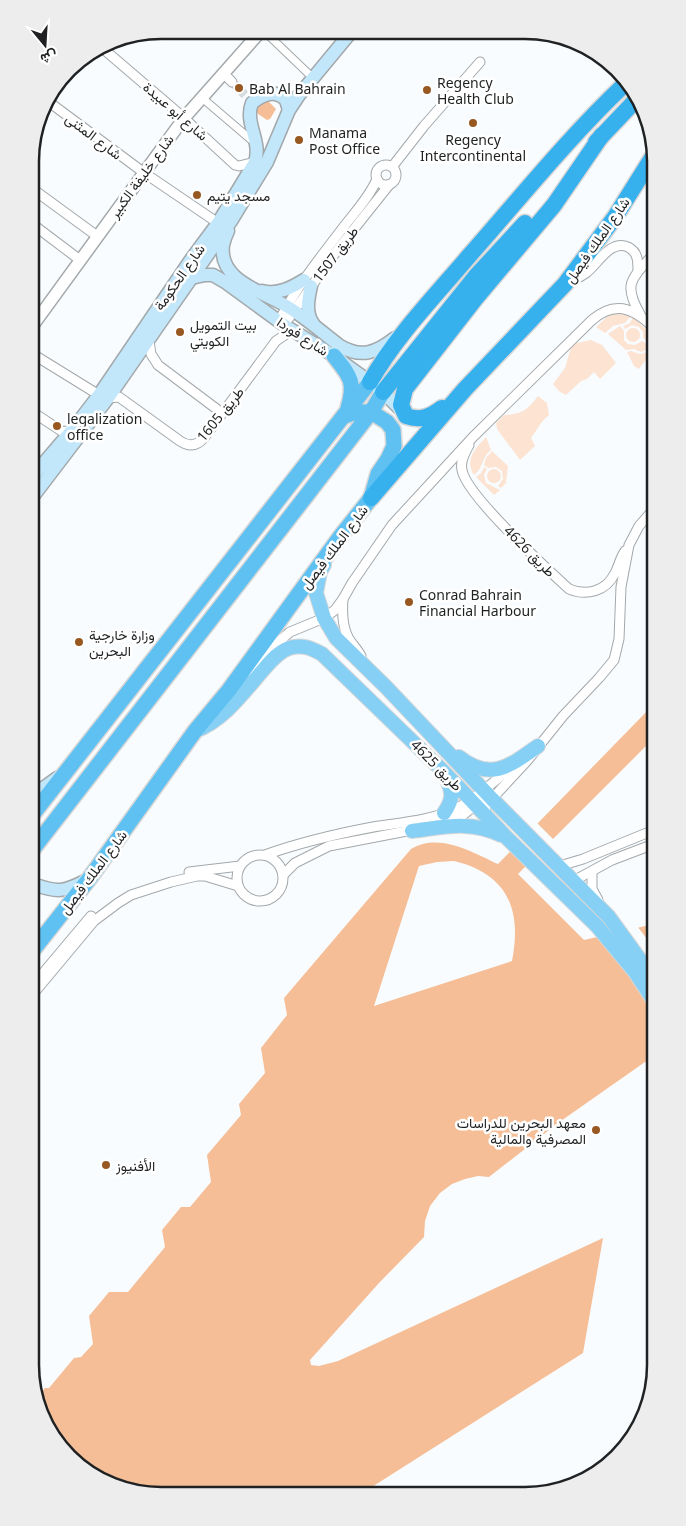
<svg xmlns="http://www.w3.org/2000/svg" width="686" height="1526" viewBox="0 0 686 1526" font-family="'Noto Sans',Vazirmatn,sans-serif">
  <rect width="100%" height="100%" fill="#f8fcff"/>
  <g fill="#fce3d2">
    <polygon points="615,313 626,313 631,316 625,323 613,326 605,333 596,327 608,316"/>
    <polygon points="633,317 652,335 652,344 643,338 643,332 639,327 632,325 625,329 623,326 630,323"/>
    <polygon points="620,326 624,331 624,340 628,344 635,345 642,341 652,347 652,350 648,349 641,352 634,349 626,350 608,334"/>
    <circle cx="633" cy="335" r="7"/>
    <polygon points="591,340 602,345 616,363 600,379 594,372 587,379 581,381 566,395 560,392 553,384 565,368 572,344"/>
    <polygon points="631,351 640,354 648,352 651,353 639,369 634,366 627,352"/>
    <path d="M538,396L547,403L549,415C541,421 537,430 531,438L535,446L520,460L497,429L496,423L504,415C523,414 527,410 538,396Z"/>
    <path d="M486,437L491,450C481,458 484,468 474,475C464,459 476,448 486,437Z"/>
    <polygon points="492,451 508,466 506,483 501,488 498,486 503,479 502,471 496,467 488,468 484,465 486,458"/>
    <polygon points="484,467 487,469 484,475 486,483 500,490 494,495 476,477 481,473"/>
    <circle cx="494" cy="476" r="7"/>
  </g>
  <g fill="#f5be96" fill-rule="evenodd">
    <polygon points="268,101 276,109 270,119 267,120 258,114 256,110 262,102"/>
    <path d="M653,705L654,738L518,874L584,940L654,924L655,1055L558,1123L489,1177L478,1176L465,1179L452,1184L440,1193L430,1206L425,1221L424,1237L379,1283L310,1360L311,1365L319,1366L338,1361L603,1238L583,1353L364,1492L135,1494L74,1463L35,1400L45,1388H49L74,1358L81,1357L93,1344L89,1316L109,1292H128L165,1247L162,1230L181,1207H190L211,1182L207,1155L241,1115L239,1104L265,1073L261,1048L287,1015L284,998L411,849C439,832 472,852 498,864ZM454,861C508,874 522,910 512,961L374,1006L419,866L437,862Z"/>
  </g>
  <g fill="#f8fcff">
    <polygon points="536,822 555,841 528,868 510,849"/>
    <polygon points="637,926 654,948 654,1011 639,987 598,935"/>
  </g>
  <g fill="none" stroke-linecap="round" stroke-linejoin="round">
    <polyline stroke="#d7dbde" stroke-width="9" stroke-dasharray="9 4.5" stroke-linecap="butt" points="232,82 245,95"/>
    <defs>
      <g id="pedestrian">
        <polyline points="264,31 313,78"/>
        <polyline points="201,97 255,143"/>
      </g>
      <g id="minor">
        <polyline points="100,46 184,118 235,165 239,166 255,162"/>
        <polyline points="223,73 232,82"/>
        <polyline points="45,101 53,105 143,172 218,223"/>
        <circle cx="386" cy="175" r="10"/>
        <polyline points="392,167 424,126 480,62"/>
        <polyline points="30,187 97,236"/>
        <polyline points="31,223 80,260"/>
        <path d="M572,281C577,278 582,276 586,273C598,264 610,239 628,247C638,252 638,261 638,271"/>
        <path d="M640,314C623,285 631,279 652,256"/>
        <path d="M279,321C296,288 319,259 342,229C354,213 369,198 377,179"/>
        <polyline points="284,325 338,249 389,185"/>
        <polyline points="149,341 151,354 158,365 222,413"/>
        <polyline points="31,353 99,395"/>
        <path d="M108,398L119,397L180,441C189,447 197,446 204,438L276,341L292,330"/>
        <polyline points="31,411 63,432 73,429"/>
        <path d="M469,445C465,453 460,461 462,470C466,495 547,569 569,589C586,596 606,592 615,573C619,566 620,558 625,551"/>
        <path d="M343,599C342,612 342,627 349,639C353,645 358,650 361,656"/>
        <path d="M249,671L277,643L290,632L324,618L335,610L343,599L352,583L392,525L473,437L592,320C614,301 632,307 652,326"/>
        <polyline points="487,817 485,808 488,803 527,761 563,716 599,678 614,660 619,639 621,587 629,545 639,526 653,510"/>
        <polyline points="441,823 463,815 488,795"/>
        <path d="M265,855C301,842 336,834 373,827C398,823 436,820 459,807C478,797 494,781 511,768"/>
        <circle cx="260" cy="878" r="23"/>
        <polyline points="563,865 583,859 654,830"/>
        <polyline points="189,872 240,866"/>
        <polyline points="592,872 592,889 598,900"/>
        <polyline points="283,875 295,863 329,846 417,829"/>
        <polyline points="577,879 612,860 654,844"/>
        <polyline points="33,985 91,916"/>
        <polyline points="33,994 94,921 118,903 131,895 171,882 197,876 205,876 238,886"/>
      </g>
      <polyline id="tertiary" points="31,328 184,118 261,31"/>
      <g id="secondary">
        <path d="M228,231C226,235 224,241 223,245C218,282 265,292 288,307C306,318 323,333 340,346C362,359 377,352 395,338"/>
        <polyline points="191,278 205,275 213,275 225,282 284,325 334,356 370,382 383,392 405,414"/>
        <path d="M311,286C308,299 305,314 314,325"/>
        <path d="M262,291C278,295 291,288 304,280"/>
        <path d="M31,478L73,429L99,395L192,258L218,223L255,162C262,141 244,123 252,103C263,94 275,89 286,100L289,110"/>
        <polyline points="31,499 108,398 231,221 267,162 289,110 299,95 352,31"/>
        <polyline points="32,796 57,778"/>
        <path d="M33,884C58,893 64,892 87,880"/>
      </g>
      <g id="primary">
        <polyline points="324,565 320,572 316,593 324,618 336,638 386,687 492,799 609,917 654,979"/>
        <path d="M195,731C224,720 243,693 263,670C270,662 278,652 289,648C302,644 311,648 322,654L443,771L507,838L597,926L635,972L654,1001"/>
        <path d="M459,757C491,782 510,766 538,746"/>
        <path d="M444,813C454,798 453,792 445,776"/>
        <path d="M412,831C445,827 470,820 501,835"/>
      </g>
      <g id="trunk">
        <path d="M334,356C350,376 356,382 348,408"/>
        <polyline points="33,814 370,382"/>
        <polyline points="33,849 371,412 383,392"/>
        <polyline points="33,950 89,879 195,731 229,690 340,537 371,498 378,474 388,459 394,446 393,430 387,422 371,412 357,412 345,416"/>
      </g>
      <g id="motorway">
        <polyline points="596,142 635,101"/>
        <path d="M370,382C396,336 435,296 469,256C520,198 569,137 625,84"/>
        <polyline points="383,392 476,276 525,223"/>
        <path d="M442,408C430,417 421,421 406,416L401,405L405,389L475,299L554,205L602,135"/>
        <polyline points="371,498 465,389 565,284 615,217 652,158"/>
      </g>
    </defs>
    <use href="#pedestrian" stroke="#a3a8ab" stroke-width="9"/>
    <use href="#minor" stroke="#a3a8ab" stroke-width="11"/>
    <use href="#tertiary" stroke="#a3a8ab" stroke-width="14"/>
    <use href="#secondary" stroke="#a3a8ab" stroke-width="15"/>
    <use href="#primary" stroke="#d7d7d7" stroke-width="16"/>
    <use href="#trunk" stroke="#d7d7d7" stroke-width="18"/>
    <use href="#motorway" stroke="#d7d7d7" stroke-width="19"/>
    <use href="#pedestrian" stroke="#fff" stroke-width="7"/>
    <use href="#minor" stroke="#fff" stroke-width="9"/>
    <use href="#tertiary" stroke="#fff" stroke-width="11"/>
    <use href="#secondary" stroke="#c3e7fa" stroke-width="12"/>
    <use href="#primary" stroke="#87d0f5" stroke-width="14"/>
    <use href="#trunk" stroke="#5fc0f2" stroke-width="15"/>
    <use href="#motorway" stroke="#37b0ee" stroke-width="16"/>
  </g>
  <g fill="#985821" stroke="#fff" stroke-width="2">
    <circle cx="239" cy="88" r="5"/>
    <circle cx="427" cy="90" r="5"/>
    <circle cx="473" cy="123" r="5"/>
    <circle cx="299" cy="140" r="5"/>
    <circle cx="197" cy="195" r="5"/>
    <circle cx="180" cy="332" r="5"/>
    <circle cx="57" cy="426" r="5"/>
    <circle cx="409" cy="602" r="5"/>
    <circle cx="79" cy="642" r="5"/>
    <circle cx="596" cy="1130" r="5"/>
    <circle cx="106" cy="1165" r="5"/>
  </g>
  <g text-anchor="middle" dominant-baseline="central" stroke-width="5" stroke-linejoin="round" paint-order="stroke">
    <g font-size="14" fill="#1f2122" stroke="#fff" text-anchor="start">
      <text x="437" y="82">Regency<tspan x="437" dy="16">Health Club</tspan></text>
      <text x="249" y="88">Bab Al Bahrain</text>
      <text x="309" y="132">Manama<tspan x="309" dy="16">Post Office</tspan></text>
      <text x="473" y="139" text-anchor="middle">Regency<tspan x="473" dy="16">Intercontinental</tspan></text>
      <text x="207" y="195">مسجد يتيم</text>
      <text x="190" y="324">بيت التمويل<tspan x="190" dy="16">الكويتي</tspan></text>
      <text x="67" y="418">legalization<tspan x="67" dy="16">office</tspan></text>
      <text x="419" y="594">Conrad Bahrain<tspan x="419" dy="16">Financial Harbour</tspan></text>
      <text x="89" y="634">وزارة خارجية<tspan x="89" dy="16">البحرين</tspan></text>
      <text x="586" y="1122" text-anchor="end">معهد البحرين للدراسات<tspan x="586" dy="16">المصرفية والمالية</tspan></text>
      <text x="116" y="1165">الأفنيوز</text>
    </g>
    <g font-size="14" fill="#1f2122" stroke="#fff">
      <text transform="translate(176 111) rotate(41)">شارع أبو عبيدة</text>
      <text transform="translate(94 136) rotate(37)">شارع المثنى</text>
      <text transform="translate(141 176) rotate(-54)">شارع خليفة الكبير</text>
      <text transform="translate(597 240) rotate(-55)">شارع الملك فيصل</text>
      <text transform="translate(335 254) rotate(-53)">طريق 1507</text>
      <text transform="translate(179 277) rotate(-55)">شارع الحكومة</text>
      <text transform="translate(303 336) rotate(33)">شارع فوردا</text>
      <text transform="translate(220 414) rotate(-51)">طريق 1605</text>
      <text transform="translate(334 547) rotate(-53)">شارع الملك فيصل</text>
      <text transform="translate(530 551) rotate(45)">طريق 4626</text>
      <text transform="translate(437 765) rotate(45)">طريق 4625</text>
      <text transform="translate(93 872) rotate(-53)">شارع الملك فيصل</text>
    </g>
  </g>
  <path d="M0 0H686V1526H0ZM161 39H525A122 122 0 0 1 647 161V1365A122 122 0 0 1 525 1487H161A122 122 0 0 1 39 1365V161A122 122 0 0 1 161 39Z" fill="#ededed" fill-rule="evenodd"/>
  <path fill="none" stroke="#1f2122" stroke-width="2.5" d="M161 39H525A122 122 0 0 1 647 161V1365A122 122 0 0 1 525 1487H161A122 122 0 0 1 39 1365V161A122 122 0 0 1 161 39Z"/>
  <g transform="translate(45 45) rotate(162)" stroke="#ffffff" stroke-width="4" paint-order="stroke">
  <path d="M0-4L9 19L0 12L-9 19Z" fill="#1f2122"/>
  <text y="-8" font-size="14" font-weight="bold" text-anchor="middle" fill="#1f2122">ش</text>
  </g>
</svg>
